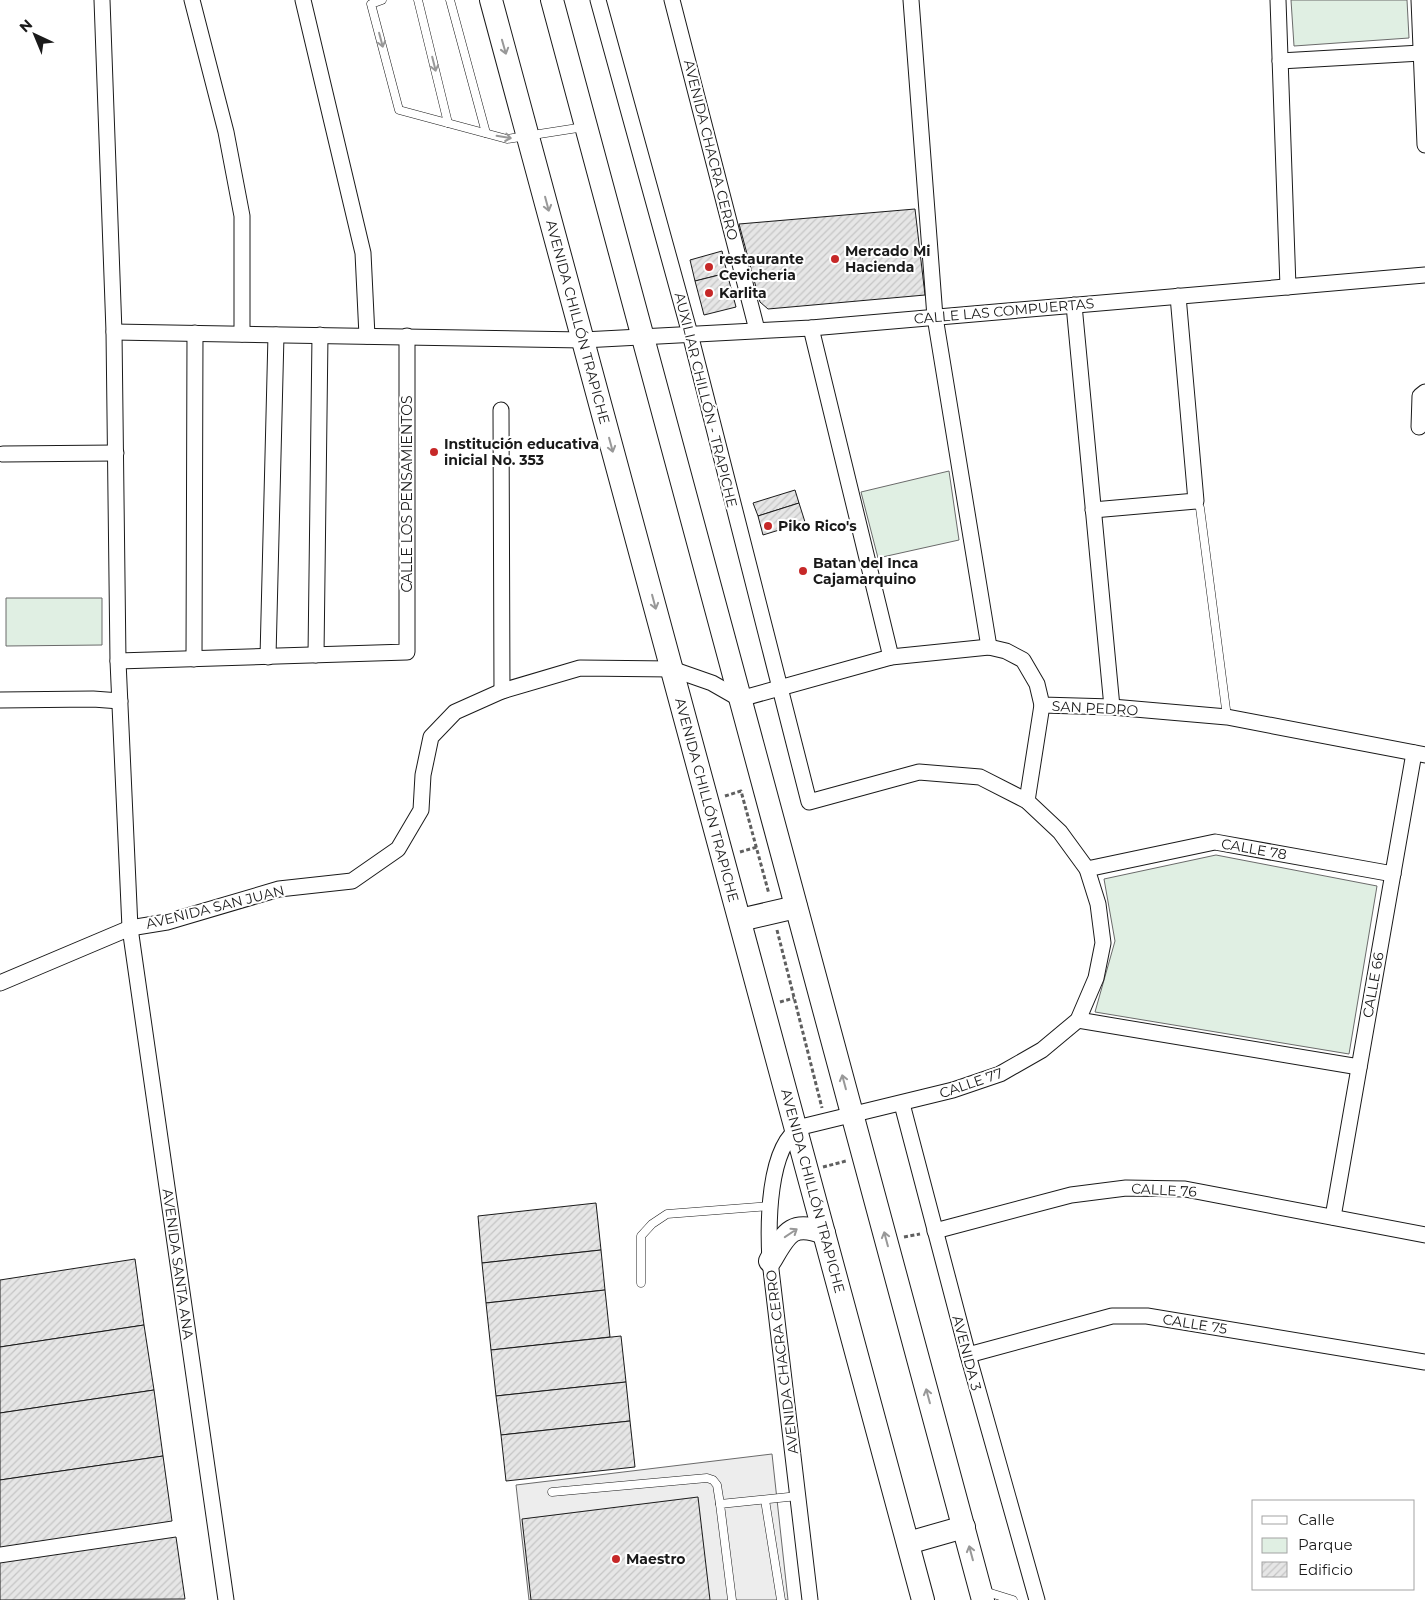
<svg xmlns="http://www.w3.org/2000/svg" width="1425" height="1600" viewBox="0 0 1425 1600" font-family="Montserrat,sans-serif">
  <defs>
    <pattern id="building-hatch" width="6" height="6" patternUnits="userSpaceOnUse" patternTransform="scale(1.25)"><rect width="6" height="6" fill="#e6e6e6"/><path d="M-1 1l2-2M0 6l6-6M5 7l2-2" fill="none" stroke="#c5c5c5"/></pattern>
  </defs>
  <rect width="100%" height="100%" fill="#fff"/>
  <g fill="#e0efe3" stroke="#6a6a6a">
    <polygon points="1291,0 1407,0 1409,38 1294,46"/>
    <polygon points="949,471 959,540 878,558 861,492"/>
    <polygon points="6,598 102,598 102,645 6,646"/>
    <polygon points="1216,855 1377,886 1349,1054 1095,1012 1115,941 1104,879"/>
  </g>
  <polygon fill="#ededed" stroke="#6a6a6a" points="772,1454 788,1600 529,1600 516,1485"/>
  <g fill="url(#building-hatch)" stroke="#1a1a1a">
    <polygon points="915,209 925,295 768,309 760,302 739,224"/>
    <polygon points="722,251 727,273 695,281 690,260"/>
    <polygon points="727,273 736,307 704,315 695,281"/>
    <polygon points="795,490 799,503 758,516 753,503"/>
    <polygon points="799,503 805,522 763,535 758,516"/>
    <polygon points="596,1203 601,1250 482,1263 478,1216"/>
    <polygon points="601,1250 605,1290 486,1303 482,1263"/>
    <polygon points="135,1259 144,1325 0,1347 0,1280"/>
    <polygon points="605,1290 610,1337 491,1350 486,1303"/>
    <polygon points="144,1325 154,1390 0,1413 0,1347"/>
    <polygon points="621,1336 626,1382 496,1396 491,1350"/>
    <polygon points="626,1382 630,1421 501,1435 496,1396"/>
    <polygon points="154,1390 163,1456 0,1480 0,1413"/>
    <polygon points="630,1421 635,1467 506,1481 501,1435"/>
    <polygon points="163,1456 172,1521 0,1547 0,1480"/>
    <polygon points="698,1497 710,1600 531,1600 522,1519"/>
    <polygon points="176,1537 185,1599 0,1600 0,1563"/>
  </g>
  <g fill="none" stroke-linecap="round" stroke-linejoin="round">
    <defs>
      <g id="service">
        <polyline points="382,0 371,4 399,110 507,139 584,127"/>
        <polyline points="418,0 448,123"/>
        <polyline points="450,0 486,133"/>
        <polyline points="1196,501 1200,508 1227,717"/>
        <polyline points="641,1283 641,1236 652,1224 667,1214 770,1206"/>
        <polyline points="552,1492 707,1478 713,1480 717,1485 720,1504"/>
        <polyline points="765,1500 781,1600"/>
        <polyline points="984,1591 1013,1600"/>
        <polyline points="732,1600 720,1504 798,1496"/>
      </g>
      <g id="minor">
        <polyline points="102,0 114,332 118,661 130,928 226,1600"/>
        <polyline points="192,0 226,132 242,216 242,334"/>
        <polyline points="303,0 363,253 367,336"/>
        <path d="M598,0L690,334L809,802L919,772L980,777L1027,801L1060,832L1087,869L1098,904L1103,943L1096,978L1078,1020L1042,1050L1000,1074L953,1090L801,1127C767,1146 768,1227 770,1261L810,1600"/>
        <polyline points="672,0 757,330"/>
        <polyline points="911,0 935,317 989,647"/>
        <polyline points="1278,0 1288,287"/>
        <polyline points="1419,0 1425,145"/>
        <polyline points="1280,61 1421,53"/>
        <polyline points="1074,305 1112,707"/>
        <polyline points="811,328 891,657"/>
        <polyline points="114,332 583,340 811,328 1425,275"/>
        <polyline points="501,410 502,691"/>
        <polyline points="1419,427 1420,396 1425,392"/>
        <polyline points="3,454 116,453"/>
        <polyline points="1093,510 1196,501 1178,296"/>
        <polyline points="316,655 320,335"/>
        <polyline points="268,657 276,335"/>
        <polyline points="194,659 195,333"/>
        <polyline points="118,661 407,652 407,336"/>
        <polyline points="0,700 93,699 120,701"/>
        <polyline points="1027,801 1042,705"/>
        <polyline points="1087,869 1215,842 1393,874"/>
        <polyline points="0,983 130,928 167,922 279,889 352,881 398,849 421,810 423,775 431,737 455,712 502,691 580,668 672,669 712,683 740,699 891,657 989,647 1006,651 1023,660 1037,684 1042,705 1112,707 1227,717 1425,755"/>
        <polyline points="1078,1020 1359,1067"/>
        <polyline points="902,1104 968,1355 1037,1600"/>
        <polyline points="1333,1217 1414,753"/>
        <polyline points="935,1231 1071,1195 1126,1188 1185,1189 1425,1235"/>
        <polyline points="968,1355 1112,1316 1147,1316 1425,1362"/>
      </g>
      <g id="primary">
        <polyline points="491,0 923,1600"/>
        <polyline points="552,0 983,1600"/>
        <polyline points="740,920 796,907"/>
        <path d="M770,1261C786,1234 791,1220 824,1233"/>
        <polyline points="908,1543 964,1527"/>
      </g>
    </defs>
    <use href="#service" stroke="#1a1a1a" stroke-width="9"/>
    <use href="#minor" stroke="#1a1a1a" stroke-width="17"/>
    <use href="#primary" stroke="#1a1a1a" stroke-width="24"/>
    <g stroke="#5f5f5f" stroke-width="3" stroke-dasharray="4 2.5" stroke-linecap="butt">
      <polyline points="725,796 741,791 769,894"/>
      <polyline points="740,852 757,847"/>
      <polyline points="777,930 822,1108"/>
      <polyline points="780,1002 794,998"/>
      <polyline points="823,1167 846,1161"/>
      <polyline points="904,1237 920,1234"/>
    </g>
    <use href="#service" stroke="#fff" stroke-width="8"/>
    <use href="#minor" stroke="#fff" stroke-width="15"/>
    <use href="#primary" stroke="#fff" stroke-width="22"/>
  </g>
  <defs><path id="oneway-shaft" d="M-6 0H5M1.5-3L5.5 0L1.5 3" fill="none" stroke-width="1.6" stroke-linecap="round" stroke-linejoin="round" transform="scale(1.25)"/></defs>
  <g stroke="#989898">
    <use href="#oneway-shaft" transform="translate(381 40) rotate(75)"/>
    <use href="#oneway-shaft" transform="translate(504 47) rotate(74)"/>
    <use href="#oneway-shaft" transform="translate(434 64) rotate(76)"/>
    <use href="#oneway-shaft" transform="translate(504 137) rotate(9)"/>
    <use href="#oneway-shaft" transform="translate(547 204) rotate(75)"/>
    <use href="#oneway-shaft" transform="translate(611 445) rotate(75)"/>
    <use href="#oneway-shaft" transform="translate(654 602) rotate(75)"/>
    <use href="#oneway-shaft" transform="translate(844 1082) rotate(-105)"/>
    <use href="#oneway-shaft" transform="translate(791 1233) rotate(-34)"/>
    <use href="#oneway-shaft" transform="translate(886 1239) rotate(-105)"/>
    <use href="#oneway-shaft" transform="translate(928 1396) rotate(-105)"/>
    <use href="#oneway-shaft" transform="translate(971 1553) rotate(-105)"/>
  </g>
  <g fill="#c62828" stroke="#fff" stroke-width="2">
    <circle cx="835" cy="259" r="5"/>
    <circle cx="709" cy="267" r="5"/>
    <circle cx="709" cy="293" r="5"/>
    <circle cx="434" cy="452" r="5"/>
    <circle cx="768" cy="526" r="5"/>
    <circle cx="803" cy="571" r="5"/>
    <circle cx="616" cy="1559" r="5"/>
  </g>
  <g text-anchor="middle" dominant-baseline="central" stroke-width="4" stroke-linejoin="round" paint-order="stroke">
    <g font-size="14" fill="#1a1a1a" stroke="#fff">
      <text transform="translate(711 150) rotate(76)">AVENIDA CHACRA CERRO</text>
      <text transform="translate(1004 311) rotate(-5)">CALLE LAS COMPUERTAS</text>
      <text transform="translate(578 322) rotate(75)">AVENIDA CHILLÓN TRAPICHE</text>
      <text transform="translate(706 400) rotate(76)">AUXILIAR CHILLÓN - TRAPICHE</text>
      <text transform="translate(407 494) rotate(-90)">CALLE LOS PENSAMIENTOS</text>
      <text transform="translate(1095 708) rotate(3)">SAN PEDRO</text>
      <text transform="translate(707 800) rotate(75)">AVENIDA CHILLÓN TRAPICHE</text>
      <text transform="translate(1254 849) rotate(10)">CALLE 78</text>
      <text transform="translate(215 907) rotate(-14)">AVENIDA SAN JUAN</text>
      <text transform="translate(1373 985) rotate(-80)">CALLE 66</text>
      <text transform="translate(971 1083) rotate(-19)">CALLE 77</text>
      <text transform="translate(1164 1190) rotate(3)">CALLE 76</text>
      <text transform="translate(813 1191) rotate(75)">AVENIDA CHILLÓN TRAPICHE</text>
      <text transform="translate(178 1264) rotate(82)">AVENIDA SANTA ANA</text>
      <text transform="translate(1195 1324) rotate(9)">CALLE 75</text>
      <text transform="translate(967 1353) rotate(75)">AVENIDA 3</text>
      <text transform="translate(782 1362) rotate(-97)">AVENIDA CHACRA CERRO</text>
    </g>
    <g font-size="14" font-weight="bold" fill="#1a1a1a" stroke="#fff" text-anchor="start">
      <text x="845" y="251">Mercado Mi<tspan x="845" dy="16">Hacienda</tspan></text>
      <text x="719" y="259">restaurante<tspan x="719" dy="16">Cevicheria</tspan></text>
      <text x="719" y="293">Karlita</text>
      <text x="444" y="444">Institución educativa<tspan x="444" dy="16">inicial No. 353</tspan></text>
      <text x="778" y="526">Piko Rico's</text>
      <text x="813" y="563">Batan del Inca<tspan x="813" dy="16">Cajamarquino</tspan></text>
      <text x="626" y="1559">Maestro</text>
    </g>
  </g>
  <rect x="1252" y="1500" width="162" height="90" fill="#ffffff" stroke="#a3a3a3"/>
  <rect x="1262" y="1516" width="25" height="8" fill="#ffffff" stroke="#a3a3a3"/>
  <text x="1298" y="1525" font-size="15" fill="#1a1a1a">Calle</text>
  <rect x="1262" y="1538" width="25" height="15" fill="#e0efe3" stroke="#a3a3a3"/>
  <text x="1298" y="1550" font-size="15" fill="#1a1a1a">Parque</text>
  <rect x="1262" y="1562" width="25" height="15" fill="url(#building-hatch)" stroke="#a3a3a3"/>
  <text x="1298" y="1575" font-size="15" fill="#1a1a1a">Edificio</text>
  <g transform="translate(35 35) rotate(316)" stroke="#ffffff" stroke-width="4" paint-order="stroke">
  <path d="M0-4L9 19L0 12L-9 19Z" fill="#1a1a1a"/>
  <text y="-8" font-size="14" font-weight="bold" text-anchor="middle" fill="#1a1a1a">N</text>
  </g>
</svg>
